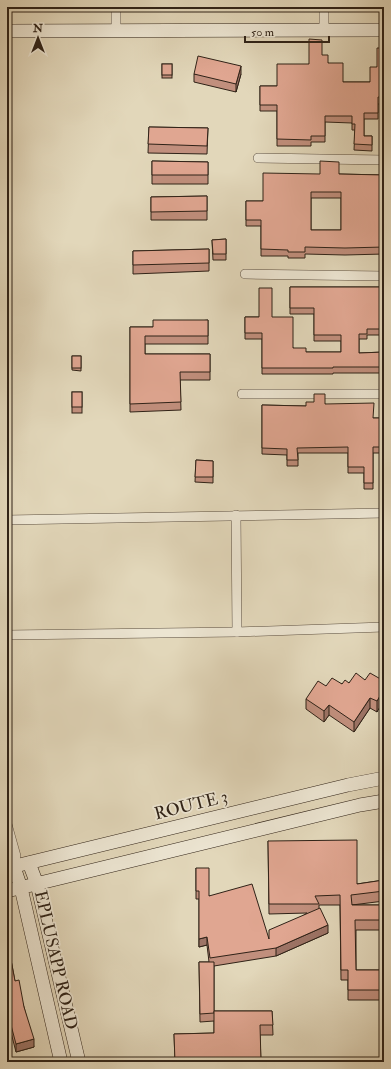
<svg xmlns="http://www.w3.org/2000/svg" width="391" height="1069" viewBox="0 0 391 1069" font-family="'IM FELL Double Pica',serif">
  <rect width="100%" height="100%" fill="#e2d7ba"/>
  <filter id="stains"><feTurbulence type="fractalNoise" baseFrequency=".005" numOctaves="4"/><feColorMatrix values="0 0 0 0 .2 0 0 0 0 .09 0 0 0 0 .02 0 0 0 .5 -.17"/></filter>
  <radialGradient id="worn" r=".72"><stop offset=".6" stop-color="#630" stop-opacity="0"/><stop offset="1" stop-color="#630" stop-opacity=".3"/></radialGradient>
  <g fill="none" stroke-linecap="round" stroke-linejoin="round">
    <defs>
      <g id="street">
        <polyline points="116,7 116,31"/>
        <polyline points="324,7 324,31"/>
        <polyline points="258,158 384,160"/>
        <polyline points="245,274 384,276"/>
        <polyline points="242,394 384,394"/>
        <polyline points="236,515 237,632"/>
        <polyline points="7,520 384,513"/>
        <polyline points="7,635 237,632 384,627"/>
        <polyline points="7,824 16,856 14,867"/>
      </g>
      <g id="secondary">
        <polyline points="7,31 384,30"/>
        <polyline points="29,863 37,884 79,1062"/>
        <polyline points="14,867 21,888 61,1062"/>
        <polyline points="7,868 348,785 384,778"/>
        <polyline points="7,891 360,805 384,801"/>
      </g>
    </defs>
    <use href="#street" stroke="#5c4f40" stroke-width="10"/>
    <use href="#secondary" stroke="#2f2217" stroke-width="14"/>
    <use href="#street" stroke="#ece5d2" stroke-width="9"/>
    <use href="#secondary" stroke="#ece5d2" stroke-width="13"/>
  </g>
  <g fill="#c18f7d" stroke="#2f2217" fill-rule="evenodd">
    <rect x="265" y="7" width="19" height="3"/>
    <polygon points="384,48 384,104 378,104 378,119 364,119 364,136 372,136 372,151 354,150 355,130 352,130 352,123 325,122 325,142 311,142 311,146 277,146 277,111 260,111 260,86 277,86 322,55 343,82 370,82 377,67"/>
    <rect x="162" y="64" width="10" height="14"/>
    <polygon points="194,74 241,74 236,92 194,82"/>
    <polygon points="149,127 208,128 207,154 148,153"/>
    <polygon points="152,161 208,162 208,184 152,184"/>
    <path d="M339,174L384,175V254L345,255L305,254V258H288V256H261V226H246V201H263ZM311,198H341V230H311Z"/>
    <polygon points="207,196 207,220 151,220 151,197"/>
    <polygon points="226,239 226,260 213,260 212,240"/>
    <polygon points="209,249 209,271 133,274 133,251"/>
    <polygon points="290,287 384,287 384,335 367,335 367,339 359,339 359,353 384,352 384,373 333,373 333,374 262,374 262,339 245,339 245,317 272,317 293,348 306,352 341,352 341,341 314,341 314,314 290,314"/>
    <polygon points="208,320 208,344 145,344 145,354 210,354 210,380 180,380 181,410 130,412 130,327 153,327"/>
    <polygon points="72,356 81,356 81,371 72,370"/>
    <rect x="72" y="392" width="10" height="21"/>
    <polygon points="325,404 373,418 384,418 384,453 373,453 373,489 364,489 364,473 348,473 348,453 298,453 298,466 287,466 287,455 262,454 262,405 306,406"/>
    <polygon points="196,460 213,461 213,483 195,482"/>
    <polygon points="365,680 384,681 377,712 370,708 354,732 329,715 324,722 306,709 306,699 326,686"/>
    <polygon points="268,841 357,884 384,880 384,901 352,905 384,905 384,930 356,930 356,970 384,970 384,1000 348,1000 348,980 341,980 340,905 319,905 319,908 328,933 276,956 214,966 214,1011 272,1011 273,1035 260,1035 261,1062 175,1062 174,1034 214,1033 214,1021 200,1022 199,962 209,962 207,945 199,947 199,899 196,899 196,868 209,896 269,939 307,913 269,914"/>
    <polygon points="7,939 15,981 24,1007 34,1047 16,1052 7,1017"/>
  </g>
  <g fill="#9d7466" stroke="#2f2217">
    <polygon points="241,66 241,74 236,92 236,84"/>
    <polygon points="384,689 384,700 377,712 377,701"/>
    <polygon points="370,698 370,708 354,732 354,722"/>
    <polygon points="329,705 329,715 324,722 324,711"/>
    <polygon points="328,925 328,933 276,956 276,948"/>
    <polygon points="207,937 207,945 199,947 199,939"/>
    <polygon points="34,1039 34,1047 16,1052 16,1044"/>
  </g>
  <g fill="#e0a691" stroke="#2f2217" fill-rule="evenodd">
    <polygon points="309,39 322,40 322,55 328,55 328,63 343,63 343,82 370,82 370,67 377,67 377,48 384,48 384,97 378,97 378,113 364,113 364,136 372,136 372,145 354,144 355,124 352,124 352,116 325,116 325,136 311,136 311,140 277,139 277,105 260,105 260,86 277,86 277,64 309,64"/>
    <polygon points="198,56 241,66 236,84 194,74"/>
    <rect x="162" y="64" width="10" height="11"/>
    <polygon points="149,127 208,128 207,146 148,144"/>
    <polygon points="152,161 208,162 208,175 152,175"/>
    <path d="M320,161L339,162V174L384,175V247L345,248L305,247V252H288V250L261,249V220H246V201H263V173L320,174ZM311,192H341V230H311Z"/>
    <polygon points="207,196 207,211 151,212 151,197"/>
    <polygon points="226,239 226,254 213,254 212,240"/>
    <polygon points="209,249 209,263 133,265 133,251"/>
    <polygon points="290,287 384,287 384,329 367,329 367,334 359,334 359,353 384,352 384,367 333,367 333,368 262,368 262,333 245,333 245,317 259,317 259,288 272,288 272,317 293,317 293,348 306,348 306,352 341,352 341,335 314,335 314,308 290,308"/>
    <polygon points="153,320 208,320 208,336 145,336 145,354 210,354 210,372 180,372 181,402 130,404 130,327 153,327"/>
    <rect x="72" y="356" width="9" height="12"/>
    <rect x="72" y="392" width="10" height="15"/>
    <polygon points="314,394 325,394 325,404 374,403 373,418 384,418 384,447 373,447 373,483 364,483 364,467 348,467 348,447 297,448 298,460 287,460 287,449 262,448 262,405 306,406 306,402 314,402"/>
    <polygon points="196,460 213,461 213,477 195,477"/>
    <polygon points="356,673 365,680 370,673 384,681 384,689 377,701 370,698 354,722 329,705 324,711 306,699 318,681 326,686 332,678 342,684 345,680 349,683"/>
    <polygon points="357,840 357,884 384,880 384,891 351,895 352,905 384,905 384,920 355,920 356,970 384,970 384,990 348,990 348,970 341,970 340,895 315,896 319,904 269,904 268,841"/>
    <polygon points="196,868 209,868 209,896 252,884 269,939 269,930 320,908 328,925 276,948 210,958 207,937 199,939 199,891 196,891"/>
    <polygon points="7,939 15,981 19,980 24,1007 34,1039 16,1044 7,1010"/>
    <polygon points="199,962 214,962 214,1013 200,1014"/>
    <polygon points="214,1011 272,1011 273,1025 260,1025 261,1062 175,1062 174,1034 214,1033"/>
  </g>
  <g text-anchor="middle" dominant-baseline="central" stroke-width="3.5" stroke-linejoin="round" paint-order="stroke">
    <g font-size="17" fill="#2f2217" stroke="#ece5d2">
      <text transform="translate(191 805) rotate(-14)">ROUTE 3</text>
      <text transform="translate(56 960) rotate(77)">EPLUSAPP ROAD</text>
    </g>
  </g>
  <rect width="391" height="1069" fill="none" stroke="#e2d7ba" stroke-width="24"/>
  <rect x="8" y="8" width="375" height="1053" fill="none" stroke="#2f2217" stroke-width="2"/>
  <rect x="12" y="12" width="367" height="1045" fill="none" stroke="#2f2217"/>
  <g transform="translate(38 38)" stroke="#ece5d2" stroke-width="3" paint-order="stroke">
  <path d="M0-3L7 15L0 10L-7 15Z" fill="#2f2217"/>
  <text y="-6" font-size="11" font-weight="bold" text-anchor="middle" fill="#2f2217">N</text>
  </g>
  <path d="M245 36v6h84v-6" fill="none" stroke="#2f2217" stroke-width="2"/>
  <text x="251" y="36" font-size="12" fill="#2f2217" stroke="#ece5d2" stroke-width="3" paint-order="stroke">50 m</text>
  <rect width="100%" height="100%" filter="url(#stains)"/>
  <rect width="100%" height="100%" fill="url(#worn)"/>
</svg>
